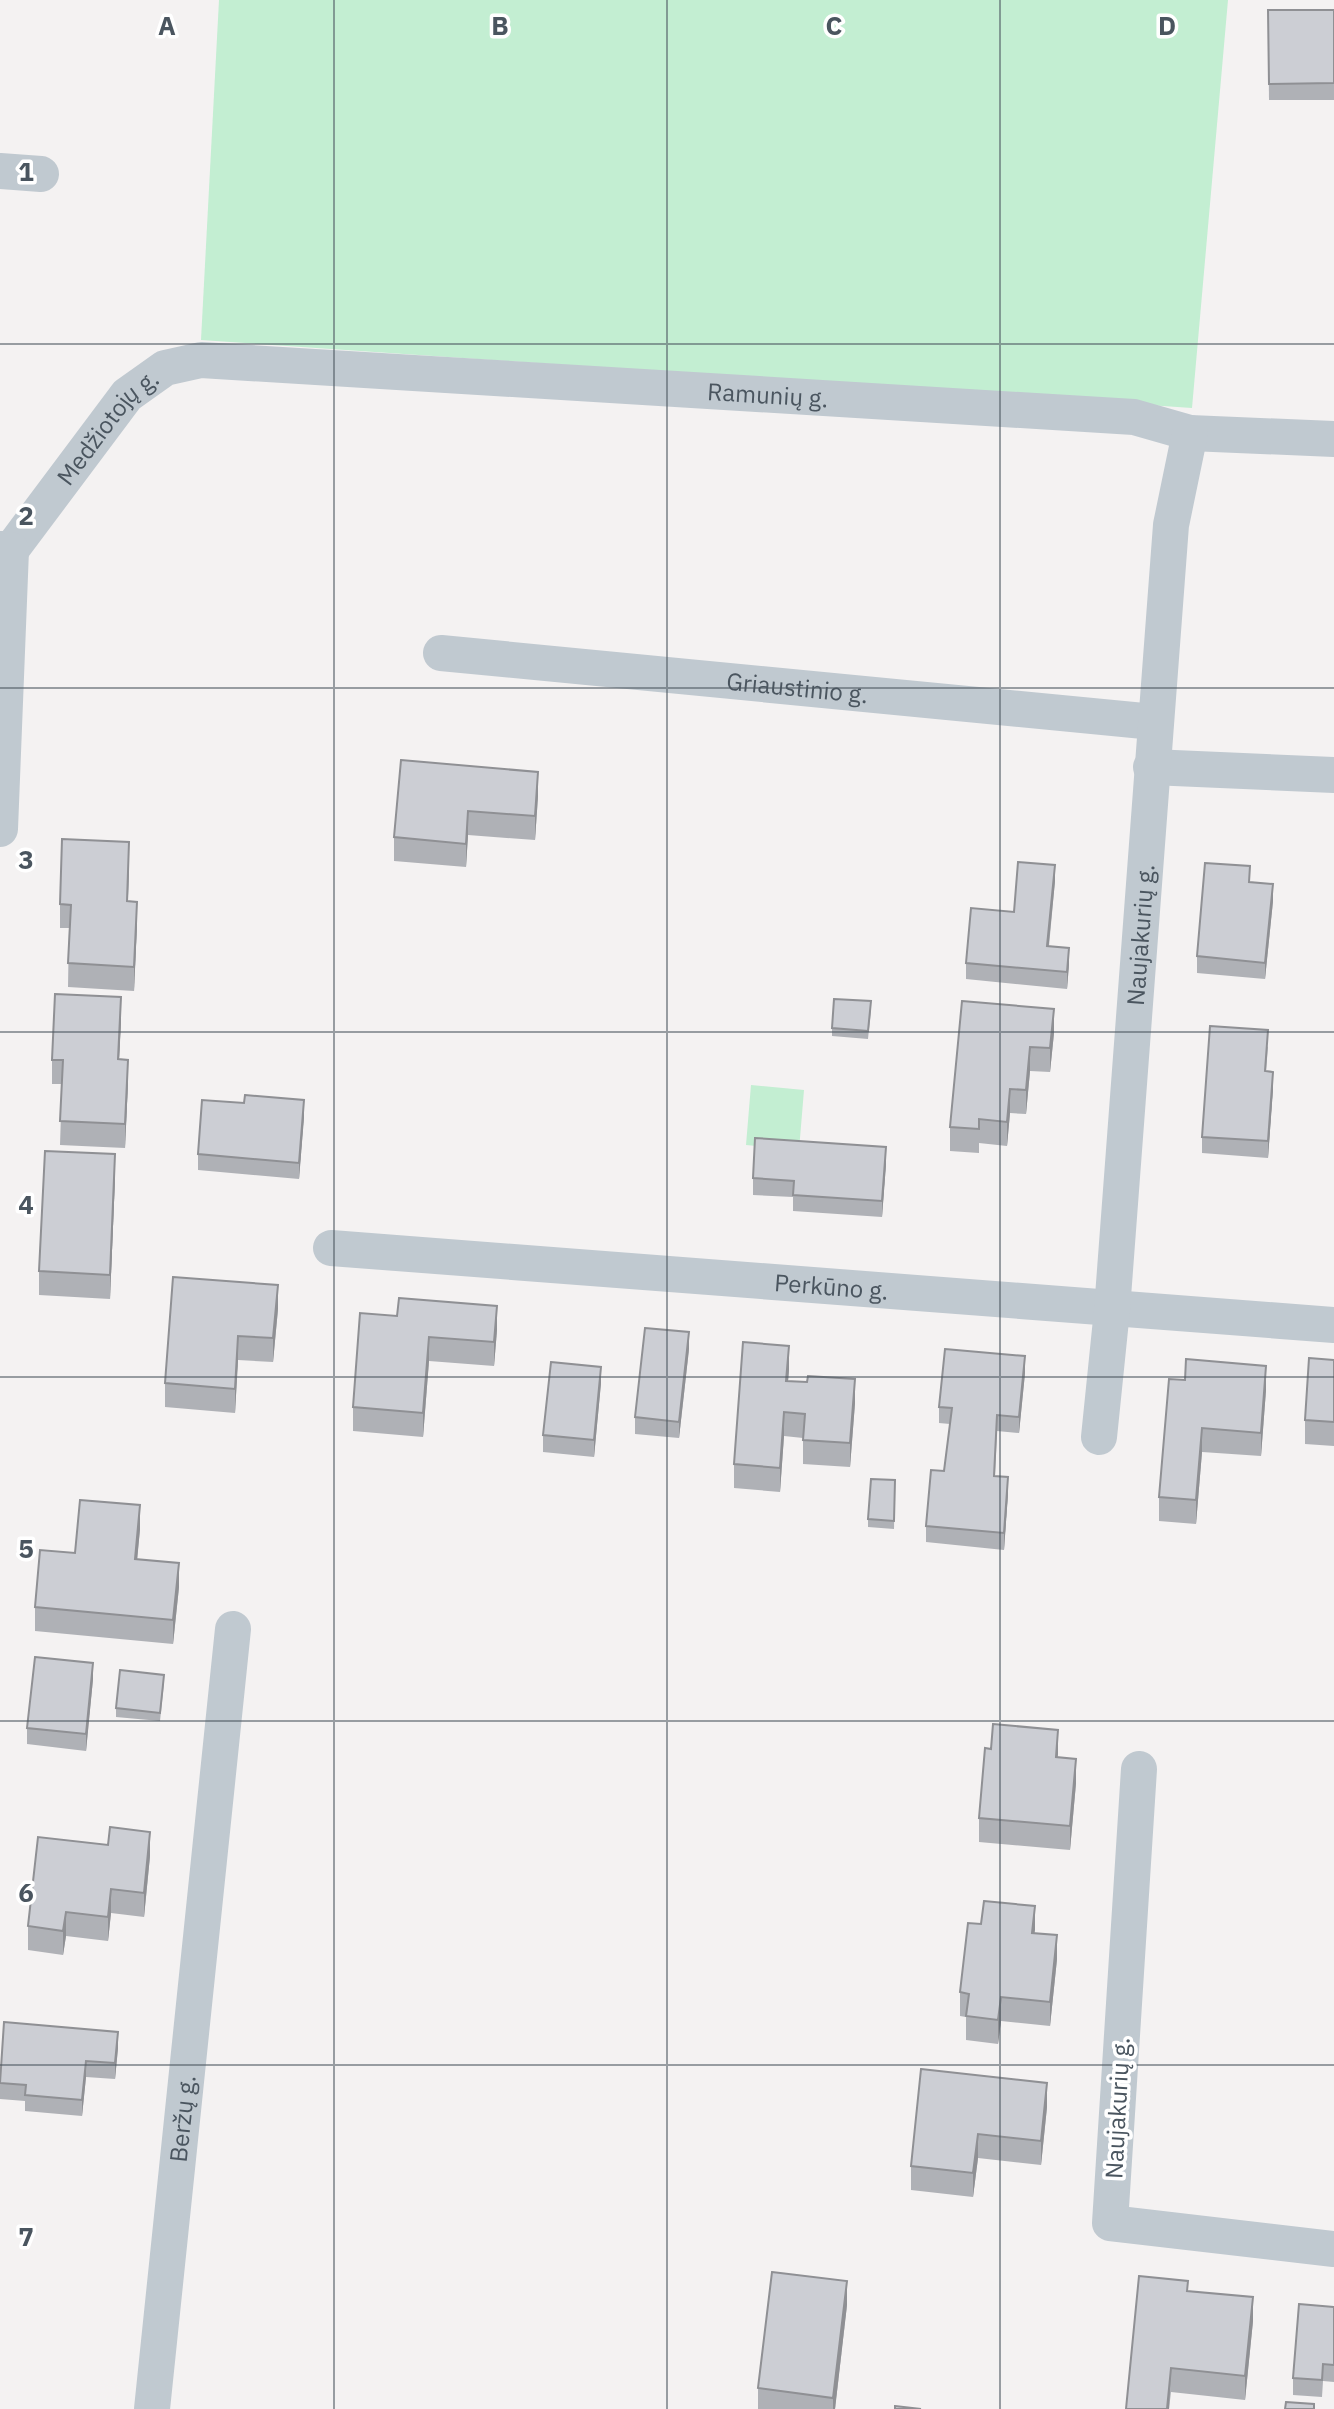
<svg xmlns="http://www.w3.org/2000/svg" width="1334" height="2409" viewBox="0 0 1334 2409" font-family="'IBM Plex Sans',sans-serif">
  <rect width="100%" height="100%" fill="#f4f2f2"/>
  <g fill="#c3eed2">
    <polygon points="219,0 1228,0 1192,408 201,340"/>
    <polygon points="751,1085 804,1090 799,1150 746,1145"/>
  </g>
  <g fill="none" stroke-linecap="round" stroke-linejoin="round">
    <g stroke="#c0c9d0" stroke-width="36">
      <polyline points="0,171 41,174"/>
      <path id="s1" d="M0,549L11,550L127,395L165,368L201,360L1134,417L1190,433L1334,439"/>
      <path id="s2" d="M441,653L1154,722"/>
      <polyline points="1151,767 1334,775"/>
      <polyline points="0,829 11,550"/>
      <path id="s3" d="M331,1248L1334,1325"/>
      <path id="s4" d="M1099,1437L1112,1310L1171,525L1190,433"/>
      <polyline points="1139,1769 1110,2223 1334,2249"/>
      <path id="s5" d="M152,2409L233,1629"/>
    </g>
  </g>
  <g fill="#afb1b6">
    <polygon points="1268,10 1334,10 1334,100 1269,100"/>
    <polygon points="401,760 538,796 535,840 468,835 466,867 394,861 394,837"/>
    <polygon points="129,866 128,901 137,925 134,991 68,987 69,928 60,928 60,904"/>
    <polygon points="1055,881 1049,946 1069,964 1067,989 966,979 966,963 1014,912"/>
    <polygon points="1273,901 1265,979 1197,973 1197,956"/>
    <polygon points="962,1001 1054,1033 1050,1072 1030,1071 1026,1114 1010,1113 1007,1146 979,1143 979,1153 950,1151 950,1127"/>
    <polygon points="871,1010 868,1039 832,1036 832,1028"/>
    <polygon points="121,1021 119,1059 128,1083 125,1148 60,1145 62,1084 52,1084 52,1060"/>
    <polygon points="1268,1046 1266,1072 1273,1089 1268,1158 1202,1153 1202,1137"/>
    <polygon points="304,1117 299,1179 198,1170 198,1154"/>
    <polygon points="886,1164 882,1217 793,1211 793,1197 753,1195 753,1178"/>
    <polygon points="115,1178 110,1299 39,1295 39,1271"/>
    <polygon points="278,1309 273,1362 238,1360 235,1413 165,1407 165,1383"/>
    <polygon points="360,1313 497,1330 494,1366 429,1361 423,1437 353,1431 353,1407"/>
    <polygon points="689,1349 679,1438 635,1434 635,1417"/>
    <polygon points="1334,1360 1334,1446 1305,1444 1305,1420"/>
    <polygon points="789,1370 788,1381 855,1403 850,1467 803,1464 803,1438 784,1436 780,1492 734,1488 734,1464"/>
    <polygon points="1025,1373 1019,1433 997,1431 995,1476 1008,1494 1004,1550 926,1542 926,1526 944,1471 950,1424 939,1423 939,1407"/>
    <polygon points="1185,1380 1266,1390 1261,1456 1202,1452 1196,1524 1159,1521 1159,1497"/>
    <polygon points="601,1383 594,1457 543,1452 543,1435"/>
    <polygon points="895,1480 894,1529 868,1527 868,1519"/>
    <polygon points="140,1529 137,1559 179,1587 173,1644 35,1631 35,1607 75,1553"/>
    <polygon points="93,1679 86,1751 27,1744 27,1728"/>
    <polygon points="164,1683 160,1721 116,1717 116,1708"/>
    <polygon points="1058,1757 1076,1783 1070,1850 979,1842 979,1818"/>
    <polygon points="150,1856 144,1917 111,1913 108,1941 66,1936 63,1955 28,1950 28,1926"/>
    <polygon points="1035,1933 1057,1959 1050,2026 1001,2021 998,2044 966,2040 966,2017 960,2016 960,1992"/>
    <polygon points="118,2048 115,2079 86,2077 82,2116 25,2111 25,2101 0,2099 0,2076"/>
    <polygon points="921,2069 1047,2107 1041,2165 978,2158 973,2197 911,2190 911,2166"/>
    <polygon points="1188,2291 1253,2321 1245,2400 1171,2392 1169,2409 1126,2409"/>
    <polygon points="847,2305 835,2409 758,2409 758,2388"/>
    <polygon points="1334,2307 1334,2382 1323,2381 1322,2397 1293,2395 1293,2378"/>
  </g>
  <g fill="#8f9094">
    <polygon points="538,772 538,796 535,840 535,816"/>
    <polygon points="468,811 468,835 466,867 466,844"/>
    <polygon points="129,842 129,866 127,925 127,901"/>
    <polygon points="1055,865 1055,881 1047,962 1047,946"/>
    <polygon points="1273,884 1273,901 1265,979 1265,963"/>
    <polygon points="137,902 137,925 134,991 134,967"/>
    <polygon points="1069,948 1069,964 1067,989 1067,972"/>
    <polygon points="121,997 121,1021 118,1083 118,1059"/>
    <polygon points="1054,1009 1054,1033 1050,1072 1050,1048"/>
    <polygon points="1030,1047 1030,1071 1026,1114 1026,1090"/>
    <polygon points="128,1060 128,1083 125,1148 125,1124"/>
    <polygon points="1273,1072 1273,1089 1268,1158 1268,1141"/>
    <polygon points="1010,1089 1010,1113 1007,1146 1007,1122"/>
    <polygon points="304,1100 304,1117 299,1179 299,1163"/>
    <polygon points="886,1147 886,1164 882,1217 882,1201"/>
    <polygon points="115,1154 115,1178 110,1299 110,1275"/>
    <polygon points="278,1285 278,1309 273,1362 273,1338"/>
    <polygon points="497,1306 497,1330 494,1366 494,1342"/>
    <polygon points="689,1332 689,1349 679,1438 679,1422"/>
    <polygon points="238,1336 238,1360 235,1413 235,1389"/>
    <polygon points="429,1337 429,1361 423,1437 423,1413"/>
    <polygon points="789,1346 789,1370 786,1404 786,1381"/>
    <polygon points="1025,1356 1025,1373 1019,1433 1019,1417"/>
    <polygon points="1266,1366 1266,1390 1261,1456 1261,1433"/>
    <polygon points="601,1367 601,1383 594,1457 594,1440"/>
    <polygon points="855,1379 855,1403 850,1467 850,1443"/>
    <polygon points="784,1412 784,1436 780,1492 780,1468"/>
    <polygon points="1202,1428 1202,1452 1196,1524 1196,1500"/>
    <polygon points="1008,1477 1008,1494 1004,1550 1004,1533"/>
    <polygon points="140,1505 140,1529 135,1583 135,1559"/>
    <polygon points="179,1563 179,1587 173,1644 173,1620"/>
    <polygon points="93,1663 93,1679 86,1751 86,1734"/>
    <polygon points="1058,1730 1058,1754 1056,1781 1056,1757"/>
    <polygon points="1076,1759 1076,1783 1070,1850 1070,1826"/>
    <polygon points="150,1832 150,1856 144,1917 144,1893"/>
    <polygon points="111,1889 111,1913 108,1941 108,1917"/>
    <polygon points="1035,1906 1035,1930 1032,1957 1032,1933"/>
    <polygon points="66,1912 66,1936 63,1955 63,1931"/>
    <polygon points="1057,1935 1057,1959 1050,2026 1050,2002"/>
    <polygon points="1001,1997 1001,2021 998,2044 998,2020"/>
    <polygon points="118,2032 118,2048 115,2079 115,2063"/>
    <polygon points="86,2061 86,2077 82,2116 82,2100"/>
    <polygon points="1047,2083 1047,2107 1041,2165 1041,2141"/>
    <polygon points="978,2134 978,2158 973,2197 973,2173"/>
    <polygon points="847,2281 847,2305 835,2409 833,2409 833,2398"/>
    <polygon points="1253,2297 1253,2321 1245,2400 1245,2376"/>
    <polygon points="1171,2368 1169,2409 1167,2409"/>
  </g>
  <g fill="#ccced4" stroke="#8f9094" stroke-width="2">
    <polygon points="1268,10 1334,10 1334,83 1269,84"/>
    <polygon points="401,760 538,772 535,816 468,811 466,844 394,837"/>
    <polygon points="62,839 129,842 127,901 137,902 134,967 68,963 71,905 60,904"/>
    <polygon points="1018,862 1055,865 1047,946 1069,948 1067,972 966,963 971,908 1014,912"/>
    <polygon points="1205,863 1250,866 1249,882 1273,884 1265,963 1197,956"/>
    <polygon points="55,994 121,997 118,1059 128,1060 125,1124 60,1121 63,1060 52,1060"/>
    <polygon points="834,999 871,1001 868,1031 832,1028"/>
    <polygon points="962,1001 1054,1009 1050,1048 1030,1047 1026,1090 1010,1089 1007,1122 979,1119 979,1129 950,1127"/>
    <polygon points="1210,1026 1268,1030 1265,1071 1273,1072 1268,1141 1202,1137"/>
    <polygon points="245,1095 304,1100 299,1163 198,1154 202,1100 244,1103"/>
    <polygon points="755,1138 886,1147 882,1201 793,1195 794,1181 753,1178"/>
    <polygon points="45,1151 115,1154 110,1275 39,1271"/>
    <polygon points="173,1277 278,1285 273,1338 238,1336 235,1389 165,1383"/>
    <polygon points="399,1298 497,1306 494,1342 429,1337 423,1413 353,1407 360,1313 397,1316"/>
    <polygon points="645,1328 689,1332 679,1422 635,1417"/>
    <polygon points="743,1342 789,1346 786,1381 807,1382 808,1376 855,1379 850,1443 803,1440 805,1414 784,1412 780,1468 734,1464"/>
    <polygon points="945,1349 1025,1356 1019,1417 997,1415 994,1476 1008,1477 1004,1533 926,1526 931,1470 944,1471 952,1408 939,1407"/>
    <polygon points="1309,1358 1334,1360 1334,1422 1305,1420"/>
    <polygon points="1186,1359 1266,1366 1261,1433 1202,1428 1196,1500 1159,1497 1169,1379 1185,1380"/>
    <polygon points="551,1362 601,1367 594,1440 543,1435"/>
    <polygon points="871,1479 895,1480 894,1521 868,1519"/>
    <polygon points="80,1500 140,1505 135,1559 179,1563 173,1620 35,1607 40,1550 75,1553"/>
    <polygon points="35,1657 93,1663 86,1734 27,1728"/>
    <polygon points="120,1670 164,1675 160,1713 116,1708"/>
    <polygon points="993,1724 1058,1730 1056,1757 1076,1759 1070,1826 979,1818 985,1748 991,1749"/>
    <polygon points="110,1827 150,1832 144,1893 111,1889 108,1917 66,1912 63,1931 28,1926 38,1837 108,1845"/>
    <polygon points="984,1901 1035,1906 1032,1933 1057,1935 1050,2002 1001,1997 998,2020 966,2016 969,1994 960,1992 968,1923 981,1924"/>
    <polygon points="4,2022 118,2032 115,2063 86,2061 82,2100 25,2095 26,2085 0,2083"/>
    <polygon points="921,2069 1047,2083 1041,2141 978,2134 973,2173 911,2166"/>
    <polygon points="772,2272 847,2281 833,2398 758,2388"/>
    <polygon points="1139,2276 1188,2281 1187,2291 1253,2297 1245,2376 1171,2368 1167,2409 1126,2409"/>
    <polygon points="1299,2304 1334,2307 1334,2365 1323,2364 1322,2380 1293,2378"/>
    <polygon points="1286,2402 1314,2404 1314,2409 1285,2409"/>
    <polygon points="895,2406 921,2409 895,2409"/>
  </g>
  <path fill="none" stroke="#4a555f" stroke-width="2" stroke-opacity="0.55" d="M334,0V2409M667,0V2409M1000,0V2409M0,344H1334M0,688H1334M0,1032H1334M0,1377H1334M0,1721H1334M0,2065H1334"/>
  <g text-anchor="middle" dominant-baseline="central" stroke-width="7" stroke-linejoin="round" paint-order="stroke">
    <g font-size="24" fill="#4a555f" stroke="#fff">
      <text stroke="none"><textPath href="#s1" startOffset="856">Ramunių g.</textPath></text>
      <text stroke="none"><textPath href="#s1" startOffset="168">Medžiotojų g.</textPath></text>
      <text stroke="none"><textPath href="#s2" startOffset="358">Griaustinio g.</textPath></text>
      <text stroke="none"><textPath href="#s4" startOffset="504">Naujakurių g.</textPath></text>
      <text stroke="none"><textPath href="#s3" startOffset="502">Perkūno g.</textPath></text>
      <text transform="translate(1117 2108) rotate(-87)">Naujakurių g.</text>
      <text stroke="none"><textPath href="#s5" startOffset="292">Beržų g.</textPath></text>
    </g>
  </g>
  <g font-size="26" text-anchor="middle" font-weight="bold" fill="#4a555f" stroke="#fff" stroke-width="7" stroke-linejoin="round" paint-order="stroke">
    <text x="167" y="35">A</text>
    <text x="500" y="35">B</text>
    <text x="834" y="35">C</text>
    <text x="1167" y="35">D</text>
    <text x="26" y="181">1</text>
    <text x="26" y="525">2</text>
    <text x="26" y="869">3</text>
    <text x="26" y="1214">4</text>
    <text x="26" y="1558">5</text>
    <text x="26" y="1902">6</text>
    <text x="26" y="2246">7</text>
  </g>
</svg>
